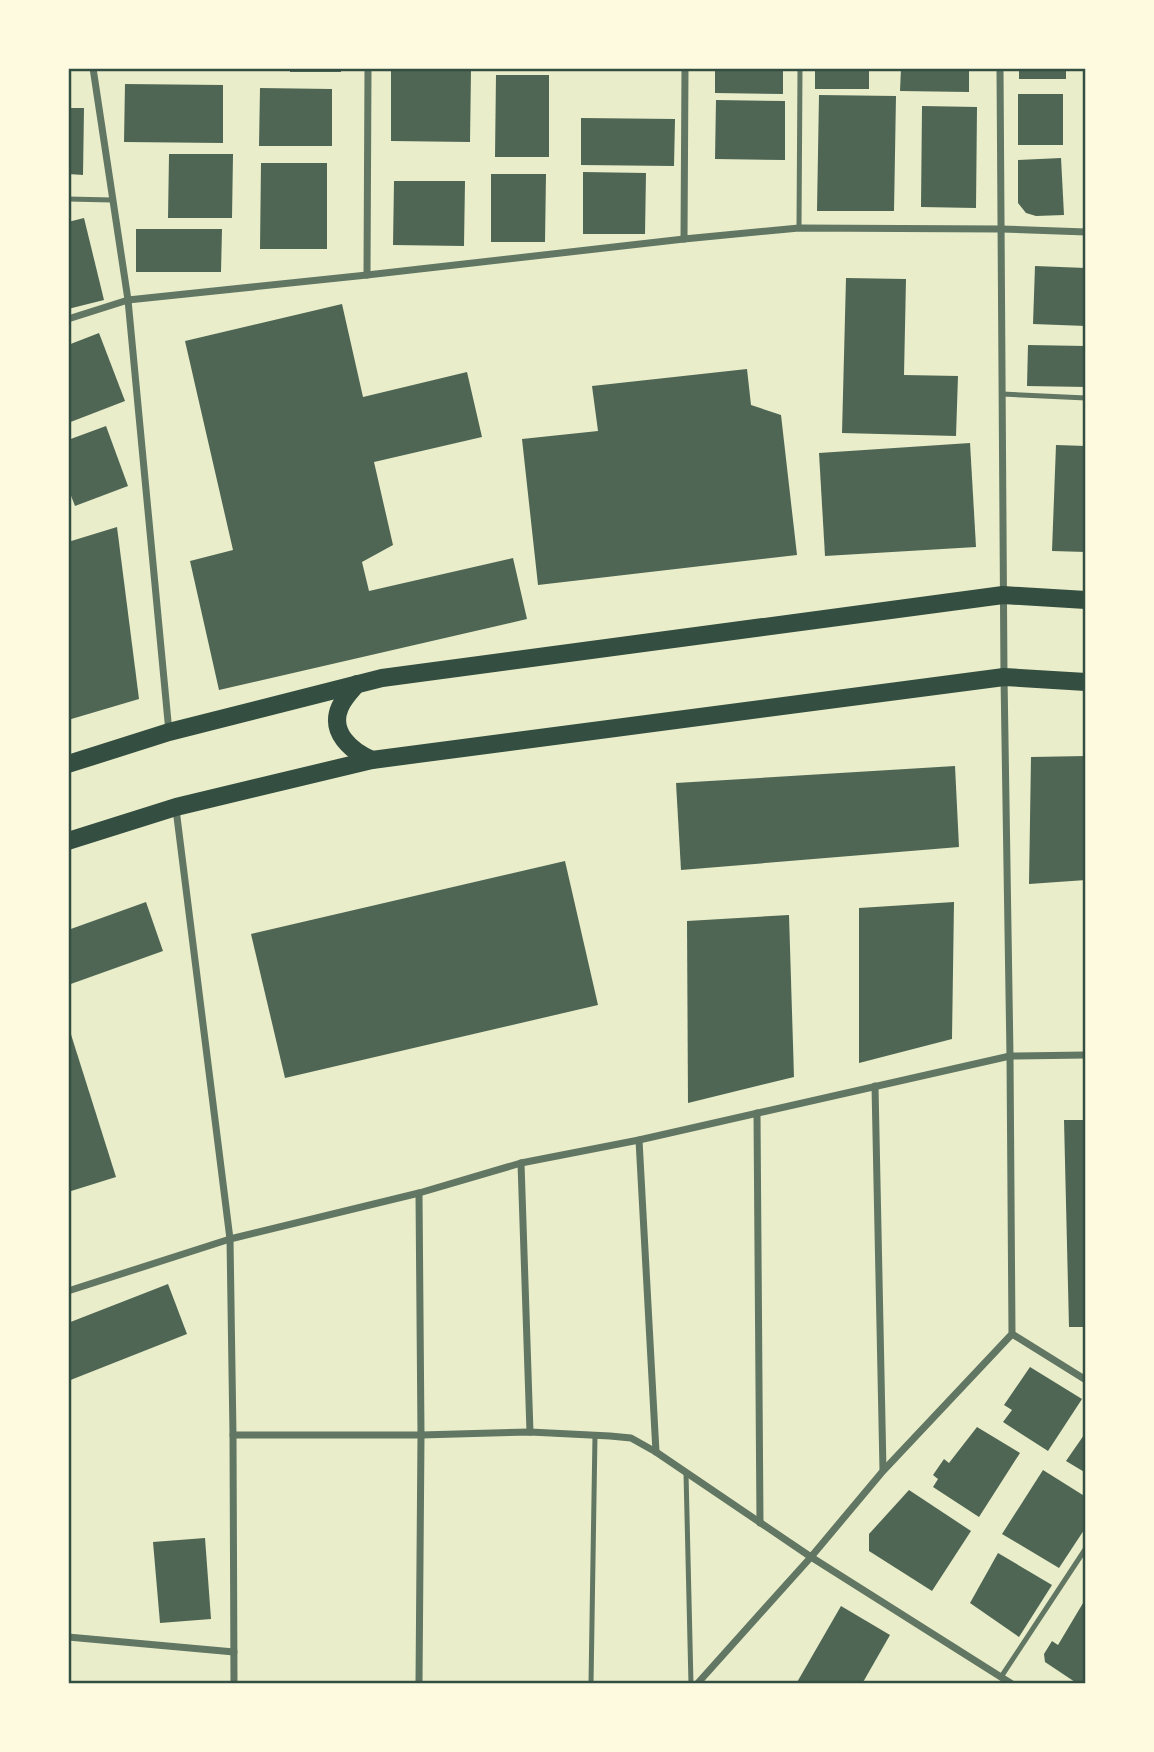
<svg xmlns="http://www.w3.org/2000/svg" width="1154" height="1752" viewBox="0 0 1154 1752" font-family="'Sofia Sans Condensed',sans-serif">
  <rect width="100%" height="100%" fill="#e9edc9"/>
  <g fill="#4f6655">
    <rect x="68" y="68" width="3" height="24"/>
    <rect x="290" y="68" width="51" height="4"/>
    <polygon points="715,68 783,68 783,94 715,93"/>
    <rect x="815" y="68" width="54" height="21"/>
    <polygon points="901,68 969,68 969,92 900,91"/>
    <rect x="1019" y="68" width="47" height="11"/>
    <polygon points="391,69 471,70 470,142 391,141"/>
    <polygon points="496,75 549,75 549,157 495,157"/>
    <polygon points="125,84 223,85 223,143 124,142"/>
    <polygon points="260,88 332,89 332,146 259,146"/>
    <rect x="1018" y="94" width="45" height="51"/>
    <polygon points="819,95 896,96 894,211 817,211"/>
    <polygon points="716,100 785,101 785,160 715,159"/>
    <polygon points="922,106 977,107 976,208 921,207"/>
    <polygon points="68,108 84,108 83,175 68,174"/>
    <polygon points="581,118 675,119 674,166 581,165"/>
    <polygon points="169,154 233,154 232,218 168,218"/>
    <polygon points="1061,158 1064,215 1036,216 1026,213 1018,203 1018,160"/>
    <polygon points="261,163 327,163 327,249 260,249"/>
    <polygon points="583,172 646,173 645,234 583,234"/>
    <polygon points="491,174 546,174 545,242 491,242"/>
    <polygon points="394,181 465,181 464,246 393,245"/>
    <polygon points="84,218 104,300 68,309 68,222"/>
    <polygon points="136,229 222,229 221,272 136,272"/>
    <polygon points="1035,266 1086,268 1086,326 1033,324"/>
    <polygon points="846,278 906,279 904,375 958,376 956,436 842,433"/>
    <polygon points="342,304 363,397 467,372 482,437 374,462 393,545 362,562 369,591 513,558 527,619 219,690 190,561 233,550 185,341"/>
    <polygon points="99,333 125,401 68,423 68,345"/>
    <polygon points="1028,345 1086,346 1086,387 1027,386"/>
    <polygon points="747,369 751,405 781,415 797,555 538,585 522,439 598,431 592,386"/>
    <polygon points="106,426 128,486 75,506 68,488 68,440"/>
    <polygon points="970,443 976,547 825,556 819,453"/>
    <polygon points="1056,445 1086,446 1086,552 1052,551"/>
    <polygon points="117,527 139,699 68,720 68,542"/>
    <polygon points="1086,756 1086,880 1029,884 1031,757"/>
    <polygon points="955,766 959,847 681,870 676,783"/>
    <polygon points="565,861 598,1005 285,1078 251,934"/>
    <polygon points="146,902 163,951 68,985 68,930"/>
    <polygon points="954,902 952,1039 859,1063 859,908"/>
    <polygon points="789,915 794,1077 688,1103 687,921"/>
    <polygon points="68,1025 116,1177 68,1192"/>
    <polygon points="1064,1120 1086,1120 1086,1327 1069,1327"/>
    <polygon points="168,1284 187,1334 68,1381 68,1323"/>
    <polygon points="1030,1367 1082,1399 1048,1451 1003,1422 1012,1410 1004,1405"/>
    <polygon points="977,1427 1020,1453 979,1517 933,1487 938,1479 933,1475 944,1459 949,1463"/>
    <polygon points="1086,1432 1086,1473 1066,1461"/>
    <polygon points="1043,1470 1086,1497 1086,1527 1059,1568 1002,1534"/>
    <polygon points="909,1490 971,1531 932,1591 869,1551 869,1534"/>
    <polygon points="205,1538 211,1619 160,1623 153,1542"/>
    <polygon points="998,1553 1052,1585 1019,1637 970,1603"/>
    <polygon points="1086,1598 1086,1684 1078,1684 1045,1662 1044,1654 1052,1641 1058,1645"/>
    <polygon points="841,1606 890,1635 862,1684 796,1684"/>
  </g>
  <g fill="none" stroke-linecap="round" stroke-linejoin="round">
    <g stroke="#617663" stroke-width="5">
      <polyline points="68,199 112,200"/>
      <polyline points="799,228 800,68"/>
      <polyline points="1002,394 1086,398"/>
      <polyline points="686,1473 691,1684"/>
      <polyline points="1001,1677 1086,1548"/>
      <polyline points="591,1684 595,1435"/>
    </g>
    <g stroke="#617663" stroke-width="7">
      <polyline points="93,68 128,300 169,732"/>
      <polyline points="684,239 685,68"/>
      <polyline points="367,275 368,68"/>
      <polyline points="68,319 128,300 367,275 684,239 799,228 1001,229 1086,232"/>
      <polyline points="176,809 230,1239 233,1435 234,1684"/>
      <polyline points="875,1086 883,1470"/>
      <polyline points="757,1113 760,1523"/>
      <polyline points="639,1140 656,1452"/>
      <polyline points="521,1163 530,1432"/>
      <polyline points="419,1193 421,1435 419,1684"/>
      <polyline points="68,1291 230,1239 419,1193 521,1163 639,1140 1010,1056 1086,1055"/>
      <polyline points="1012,1334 1086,1380"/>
      <polyline points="233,1435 421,1435 530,1432 610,1436 631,1438 656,1452 811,1557 1012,1684"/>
      <polyline points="68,1637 234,1652"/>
      <polyline points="697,1684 811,1557 883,1471 1012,1334 1010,1056 1004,677 1000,68"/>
    </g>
    <g stroke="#344e41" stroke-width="18">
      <path d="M357,684C351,691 344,698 340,707C329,732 351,751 372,760"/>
      <polyline points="68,764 169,732 382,678 1003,595 1086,600"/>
      <polyline points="68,841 176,807 372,760 1004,677 1086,682"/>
    </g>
  </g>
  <rect width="1154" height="1752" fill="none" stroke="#fefae0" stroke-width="140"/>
  <rect x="70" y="70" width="1014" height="1612" fill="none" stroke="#344e41" stroke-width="2.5"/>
</svg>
